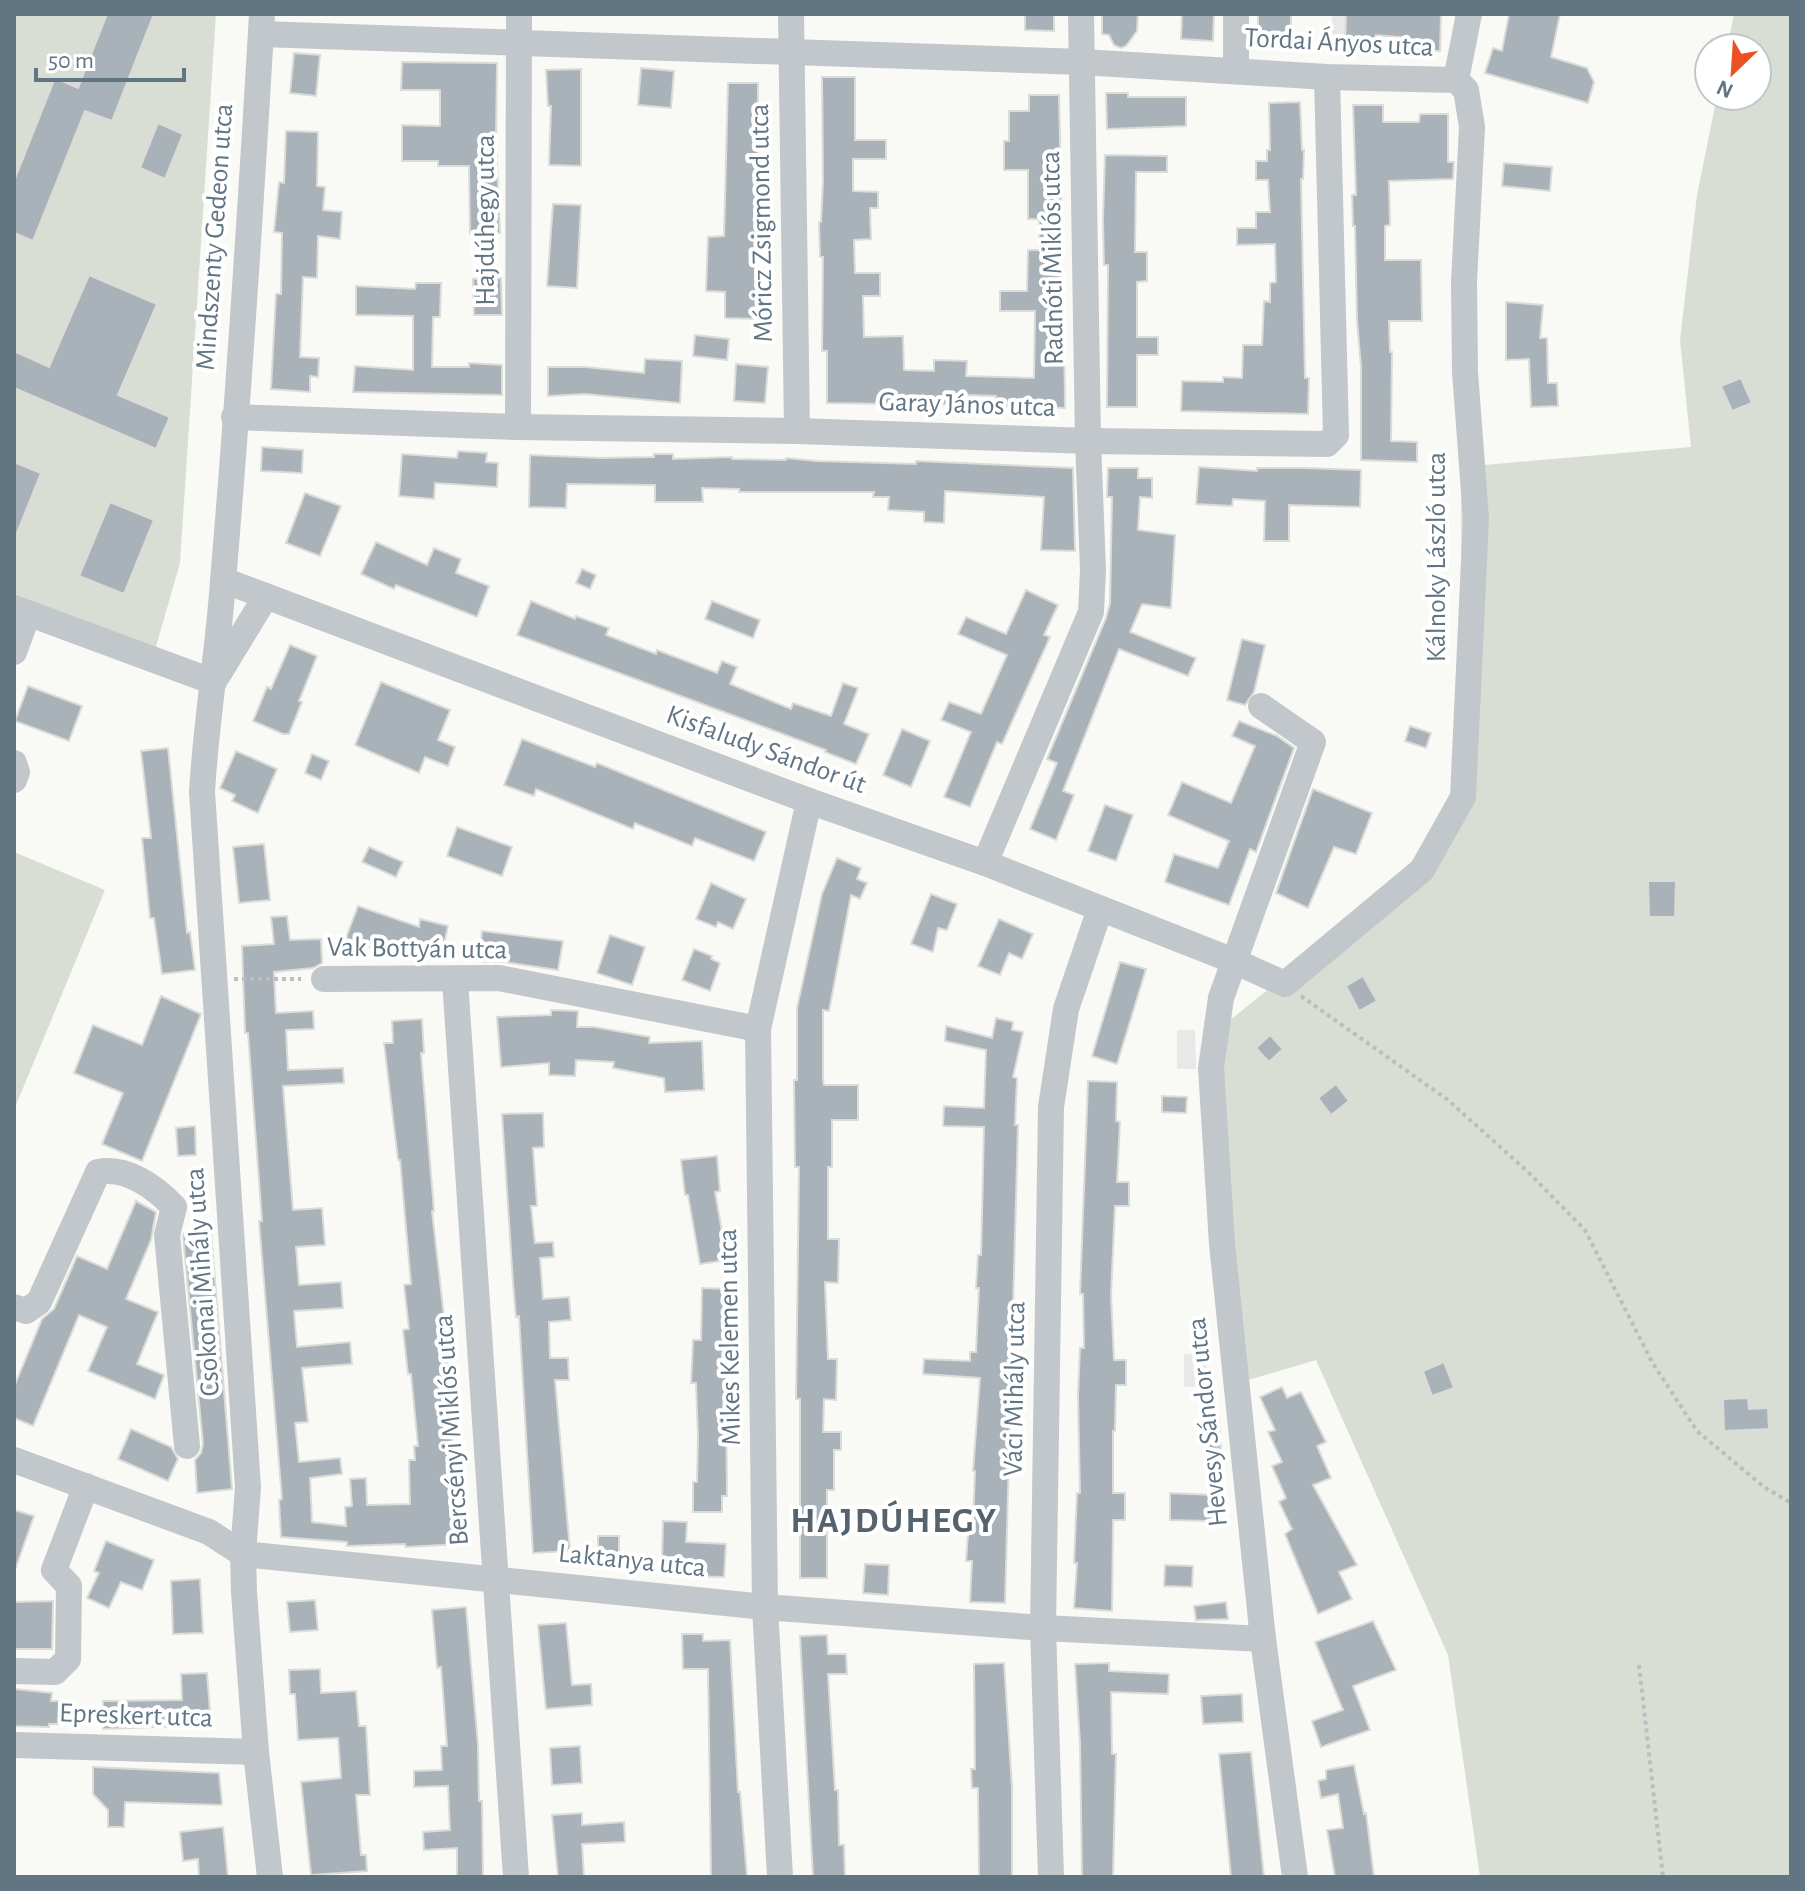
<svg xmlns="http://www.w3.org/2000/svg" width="1805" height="1891" viewBox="0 0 1805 1891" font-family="'Alegreya Sans',sans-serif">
  <rect width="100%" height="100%" fill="#f9f9f6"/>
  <g fill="#e7e8e7">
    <polygon points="1332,14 1346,14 1345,45 1331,45"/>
    <polygon points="1177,1030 1195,1030 1196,1069 1177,1069"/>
    <polygon points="1184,1354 1206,1354 1206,1371 1214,1371 1214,1386 1184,1387"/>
  </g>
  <g fill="#d9ded5">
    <polygon points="14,14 216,14 180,563 153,657 14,595"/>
    <polygon points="1734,14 1791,14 1791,1877 1480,1877 1448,1655 1316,1360 1242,1382 1214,1033 1430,859 1462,793 1461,467 1691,447 1680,340 1697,195 1717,96 1757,96 1757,48 1727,48"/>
    <polygon points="14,852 105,890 14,1110"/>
  </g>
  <g fill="#a8b2b8" stroke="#dbdbd8" stroke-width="2">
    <polygon points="107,14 154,14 112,121 85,111 33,241 14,233 14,181 55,78 78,88"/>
    <polygon points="1025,14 1054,14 1054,31 1025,30"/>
    <polygon points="1102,14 1138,14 1137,31 1126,46 1121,48 1114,45 1109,35 1102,34"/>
    <polygon points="1182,14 1214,14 1213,41 1181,39"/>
    <rect x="1258" y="14" width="33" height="30"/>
    <polygon points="1346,14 1441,14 1440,51 1408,51 1409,38 1376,35 1375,47 1345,45"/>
    <polygon points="1509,14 1560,14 1551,57 1587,68 1594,82 1588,103 1485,73 1493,48 1502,51"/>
    <polygon points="294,53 320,55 316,96 290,93"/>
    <polygon points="402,62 497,63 496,138 500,233 470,234 469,166 438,166 438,161 402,161 402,125 440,126 440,90 401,90"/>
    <polygon points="641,68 674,71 671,108 638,105"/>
    <polygon points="581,69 581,166 549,165 551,106 548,106 546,70"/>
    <polygon points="822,77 855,77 855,140 886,140 886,159 853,159 853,191 878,192 878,208 870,208 871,239 854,240 855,273 880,273 880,296 863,296 864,337 903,336 904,370 934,371 934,360 967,361 966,376 1034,378 1035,311 1000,311 1000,291 1027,291 1028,250 1039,250 1039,219 1028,219 1028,170 1004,170 1004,141 1009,141 1009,111 1029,111 1029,95 1059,95 1062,234 1060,327 1064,327 1065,408 995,406 996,396 966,395 965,405 827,403 827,351 822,351 823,257 820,257 819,222 821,222 823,180"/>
    <polygon points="728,83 758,83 757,319 725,318 725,292 706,291 708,237 724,236"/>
    <polygon points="1106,93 1128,93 1128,97 1186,97 1186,126 1107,129"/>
    <polygon points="1300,102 1302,150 1304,150 1303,179 1301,179 1305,378 1309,378 1308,414 1181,411 1182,381 1223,382 1223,377 1242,378 1243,345 1262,345 1264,301 1270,302 1270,283 1276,282 1275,244 1237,245 1237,228 1256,228 1256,212 1270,212 1268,180 1256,180 1256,161 1267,161 1267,150 1270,150 1269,103"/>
    <polygon points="1353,105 1383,105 1383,122 1419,122 1420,114 1448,114 1448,162 1454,162 1453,179 1389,181 1390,225 1385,226 1385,260 1421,260 1422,321 1389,321 1390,352 1392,352 1391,441 1417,442 1417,462 1361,460 1361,366 1357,321 1355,226 1353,226 1352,195 1356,195"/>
    <polygon points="158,123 183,134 165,179 140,168"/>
    <polygon points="286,131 318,132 317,186 325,187 323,210 342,212 340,239 318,236 317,278 303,277 300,357 319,358 318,377 310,376 310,392 271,389 276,294 281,294 282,233 274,232 279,182 284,183"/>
    <polygon points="1105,155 1167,156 1167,172 1136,172 1135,252 1147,252 1147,281 1137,282 1137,337 1158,337 1158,355 1137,355 1137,407 1107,407 1108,265 1104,265 1103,219"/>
    <polygon points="1504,163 1552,167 1550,191 1502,186"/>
    <polygon points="553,204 581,205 577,288 547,286"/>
    <polygon points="89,275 157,304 118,395 170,417 156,449 14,388 14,351 49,367"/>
    <polygon points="501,278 502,315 474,315 473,279"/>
    <polygon points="416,283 441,283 440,317 433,317 432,367 469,367 469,363 502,365 502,395 353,392 355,366 413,370 413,316 356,315 356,286 415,289"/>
    <polygon points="1506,302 1543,305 1540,338 1547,338 1548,383 1557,383 1558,406 1531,407 1529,359 1506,360"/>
    <polygon points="695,335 729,339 727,360 693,356"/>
    <polygon points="645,359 682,361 680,403 585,394 548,396 548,367 585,367 644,373"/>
    <polygon points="736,364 768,367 765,403 734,401"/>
    <polygon points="1741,378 1752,403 1732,411 1721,386"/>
    <polygon points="262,447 303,450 302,473 261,471"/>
    <polygon points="458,451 487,453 486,462 498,463 497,487 435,483 434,499 399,496 402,454 457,458"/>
    <polygon points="654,454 673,454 673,459 732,457 732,459 786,460 786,458 817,461 916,464 916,461 1073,468 1075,551 1041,550 1044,497 945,491 944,523 924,522 924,512 888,510 889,497 873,497 874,492 739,492 739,489 702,488 703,502 655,502 655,485 567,484 566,508 529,507 530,455 601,458 654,457"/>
    <polygon points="14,462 41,473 15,538 14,538"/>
    <polygon points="1199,467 1257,471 1257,468 1304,468 1361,470 1360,507 1289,505 1289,541 1264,541 1265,501 1233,499 1232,506 1196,504"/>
    <polygon points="1108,468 1138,468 1138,478 1152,478 1152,498 1140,497 1138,530 1175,535 1171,608 1142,604 1130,632 1196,658 1188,676 1119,649 1063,791 1074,795 1056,840 1030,829 1057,763 1047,759 1106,618 1110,603 1112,497 1107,497"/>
    <polygon points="305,493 341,506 320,556 286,543"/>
    <polygon points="110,502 154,520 124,594 79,576"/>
    <polygon points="376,542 427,565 434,548 461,559 456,573 489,586 477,617 396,585 394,589 361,574"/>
    <polygon points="582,569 596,575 590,589 576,583"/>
    <polygon points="1026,590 1058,605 1044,635 1050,637 1036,668 1002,744 997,742 970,807 944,797 971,732 941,720 949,702 981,714 1007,655 958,634 966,617 1006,634"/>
    <polygon points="531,601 575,619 576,616 609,628 606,635 656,654 657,650 717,673 722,661 737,667 730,684 791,709 793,703 831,716 843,683 858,688 844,724 869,734 856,764 825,752 826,750 517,635"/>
    <polygon points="712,601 760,620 753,638 705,619"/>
    <polygon points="1242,639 1265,645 1254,692 1245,705 1227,700"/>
    <polygon points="290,645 317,656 299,701 302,702 289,734 283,734 253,721 267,687 271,689"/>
    <polygon points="381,682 450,710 438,740 455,747 448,766 425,757 419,773 355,745"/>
    <polygon points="28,686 82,706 69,741 15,721"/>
    <polygon points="1239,721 1277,736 1294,748 1256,852 1250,849 1229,905 1165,882 1174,854 1218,868 1229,841 1168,815 1182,782 1231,803 1255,746 1232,736"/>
    <polygon points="1410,726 1431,733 1426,748 1405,741"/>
    <polygon points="902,729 930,741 911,787 883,775"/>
    <polygon points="522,739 595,767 597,763 766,832 754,861 695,838 692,846 635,823 633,829 536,789 534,796 504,785"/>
    <polygon points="168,748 187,933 190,932 195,970 162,974 154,918 150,918 142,838 151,838 141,751"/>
    <polygon points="236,751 277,769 258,813 232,801 235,795 220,788"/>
    <polygon points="312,754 329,761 321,780 305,773"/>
    <polygon points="1313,789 1372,813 1356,854 1334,847 1308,908 1276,893"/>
    <polygon points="1105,805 1133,815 1116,861 1088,851"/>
    <polygon points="457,827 512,847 502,876 447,856"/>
    <polygon points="264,844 270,900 239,903 233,847"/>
    <polygon points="369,847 403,862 396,877 362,862"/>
    <polygon points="837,858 861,868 857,879 867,883 860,899 851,895 829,1011 823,1010 823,1080 824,1085 858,1085 858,1120 832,1120 832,1167 828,1167 828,1239 839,1239 838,1283 825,1282 828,1359 837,1359 836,1400 824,1399 823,1432 841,1432 841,1450 834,1450 834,1490 827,1490 827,1578 800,1578 800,1399 796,1399 799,1167 795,1167 794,1080 797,1080 797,1008 822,894"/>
    <polygon points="1648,881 1676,881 1675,917 1649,917"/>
    <polygon points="711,883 746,899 733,929 718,922 716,927 696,919"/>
    <polygon points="931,894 957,904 947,930 938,928 933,952 911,944"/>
    <polygon points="358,906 419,927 420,919 448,926 441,958 391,947 389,954 346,938"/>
    <polygon points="287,916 290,940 321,939 322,963 313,968 274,972 276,1013 313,1011 314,1029 286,1030 288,1070 343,1068 344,1083 283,1086 293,1210 322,1208 325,1245 296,1247 299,1285 341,1282 343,1308 294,1311 297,1347 350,1342 352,1364 302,1368 308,1422 295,1423 299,1462 340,1458 342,1474 310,1478 312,1522 346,1526 345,1507 352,1506 350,1479 366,1478 367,1505 410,1504 409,1460 415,1460 414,1446 418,1446 411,1374 408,1374 403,1330 409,1329 404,1285 411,1284 400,1160 398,1160 384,1043 393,1043 392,1021 422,1019 424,1053 421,1053 434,1211 432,1211 444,1317 448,1370 445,1370 453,1445 459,1544 406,1547 405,1544 347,1546 347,1542 281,1537 279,1500 282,1499 259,1221 262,1221 248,1033 245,1033 242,946 274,944 271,917"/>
    <polygon points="999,919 1033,934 1022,959 1009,953 1000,975 978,966"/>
    <polygon points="482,931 563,941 558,970 505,962 479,961"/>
    <polygon points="610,935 645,947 632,985 597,973"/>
    <polygon points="694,949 712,956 711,959 720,963 710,991 682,980"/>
    <polygon points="1120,962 1146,969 1117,1064 1092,1056"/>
    <polygon points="1363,976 1377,1001 1359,1011 1346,986"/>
    <polygon points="161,996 201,1014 142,1161 102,1144 123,1093 74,1073 93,1025 142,1045"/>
    <polygon points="551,1010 578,1011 577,1027 594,1027 650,1037 649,1043 702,1041 704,1090 665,1092 664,1078 613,1068 614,1062 576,1060 575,1076 549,1075 549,1063 501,1067 497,1017 551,1015"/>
    <polygon points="996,1018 1013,1022 1012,1030 1023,1032 1013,1077 1017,1078 1015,1125 1018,1125 1005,1603 970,1602 972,1561 966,1561 969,1521 973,1522 975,1471 973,1471 980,1378 923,1374 924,1359 970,1361 970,1352 976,1352 979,1288 976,1288 978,1255 981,1255 984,1127 943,1126 944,1106 984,1108 986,1050 945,1041 946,1026 992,1038"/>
    <polygon points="1270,1035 1283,1049 1269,1062 1256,1048"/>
    <polygon points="1088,1081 1117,1082 1116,1121 1120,1122 1117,1182 1129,1182 1129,1206 1115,1206 1111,1295 1114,1360 1126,1360 1126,1385 1116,1385 1115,1431 1113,1431 1113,1493 1125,1493 1125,1520 1113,1520 1112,1611 1074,1608 1077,1563 1074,1563 1077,1493 1080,1493 1078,1396 1080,1348 1084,1348 1083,1294 1080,1294"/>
    <polygon points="1336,1084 1349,1101 1331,1115 1318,1098"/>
    <polygon points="1162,1096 1187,1097 1186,1113 1162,1112"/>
    <polygon points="543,1113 544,1147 533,1148 537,1206 531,1206 535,1243 553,1242 554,1257 540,1258 543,1299 569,1297 571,1320 549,1322 550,1358 568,1358 569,1380 555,1380 570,1551 533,1553 519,1316 516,1317 513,1283 502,1114"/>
    <polygon points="195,1126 196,1155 178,1156 176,1128"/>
    <polygon points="717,1156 720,1191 715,1192 727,1260 700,1264 688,1195 685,1195 681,1160"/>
    <polygon points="136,1201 156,1212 151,1240 126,1299 158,1312 137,1364 164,1375 155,1399 88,1371 107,1327 79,1315 33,1426 14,1418 14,1387 42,1319 54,1309 77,1256 107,1269"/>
    <polygon points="211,1231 232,1489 197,1493 195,1460 201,1453 203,1444 183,1236 184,1233"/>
    <polygon points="702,1288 729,1289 726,1376 727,1496 722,1496 722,1512 693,1512 693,1482 697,1482 698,1438 696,1383 691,1383 693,1340 701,1340"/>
    <polygon points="1444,1362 1454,1388 1432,1396 1423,1371"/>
    <polygon points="1282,1387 1287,1398 1301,1392 1326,1442 1317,1446 1331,1478 1313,1485 1357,1565 1339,1572 1352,1599 1318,1614 1285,1534 1292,1529 1279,1502 1286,1498 1272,1466 1282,1462 1268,1432 1275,1430 1260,1397"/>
    <polygon points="1748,1398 1749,1409 1768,1408 1769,1429 1724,1431 1723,1399"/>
    <polygon points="1200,1418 1219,1418 1221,1448 1204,1450"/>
    <polygon points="131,1429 171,1447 178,1459 168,1481 118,1459"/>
    <polygon points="1170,1493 1212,1495 1211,1521 1170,1520"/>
    <polygon points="14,1510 34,1516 16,1567 14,1566"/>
    <polygon points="663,1521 687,1522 686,1542 726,1544 724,1577 690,1576 691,1560 662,1559"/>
    <rect x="598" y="1536" width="21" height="21"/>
    <polygon points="106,1541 154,1560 142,1590 121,1582 109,1608 87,1598 99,1573 94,1571"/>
    <polygon points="865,1564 889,1565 888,1595 863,1593"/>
    <polygon points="1165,1565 1193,1566 1192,1587 1164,1586"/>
    <polygon points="200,1579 203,1633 173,1634 171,1581"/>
    <polygon points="315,1600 318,1630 290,1632 287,1602"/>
    <polygon points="53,1601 52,1649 14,1649 14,1602"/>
    <polygon points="1226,1602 1228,1619 1196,1620 1194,1606"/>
    <polygon points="466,1607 478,1745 479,1801 482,1801 483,1877 457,1877 457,1848 424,1850 423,1832 450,1830 448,1786 414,1787 414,1771 442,1770 441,1746 447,1746 441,1667 437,1668 432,1610"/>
    <polygon points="1373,1621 1396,1670 1353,1686 1370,1730 1321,1747 1312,1721 1343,1710 1315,1642"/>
    <polygon points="566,1623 572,1685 591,1684 592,1705 546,1709 538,1625"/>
    <polygon points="682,1634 703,1634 703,1641 730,1640 738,1792 740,1792 747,1877 711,1877 708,1669 683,1669"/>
    <polygon points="827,1635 828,1654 846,1654 847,1674 828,1674 835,1790 838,1790 839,1845 844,1845 845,1876 813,1877 800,1636"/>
    <polygon points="1004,1663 1012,1787 1012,1877 979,1877 978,1788 972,1788 971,1769 975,1769 974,1664"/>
    <polygon points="1109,1663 1109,1671 1169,1674 1168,1694 1111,1692 1112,1754 1116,1754 1113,1877 1082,1877 1080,1743 1075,1664"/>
    <polygon points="320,1669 321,1693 356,1691 359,1726 366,1726 370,1795 356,1795 361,1855 366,1855 367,1871 311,1875 301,1782 341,1778 338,1738 298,1740 295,1694 290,1694 289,1670"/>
    <polygon points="207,1673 211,1725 103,1729 103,1701 182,1700 181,1674"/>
    <polygon points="15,1689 52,1693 51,1701 68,1701 68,1724 49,1724 49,1727 14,1726"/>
    <polygon points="1242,1694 1243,1722 1203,1724 1201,1696"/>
    <polygon points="580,1746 582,1783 552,1785 550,1748"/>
    <polygon points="1251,1752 1264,1877 1231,1877 1219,1754"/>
    <polygon points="1354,1765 1364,1814 1366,1813 1374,1877 1335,1877 1327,1830 1343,1828 1338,1794 1321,1798 1318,1781 1326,1779 1326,1770"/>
    <polygon points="93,1767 219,1773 222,1803 221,1805 125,1802 124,1827 108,1827 108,1810 93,1794"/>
    <polygon points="582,1813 582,1825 624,1822 625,1842 582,1844 584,1877 558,1877 552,1815"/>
    <polygon points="223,1827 228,1877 199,1877 198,1859 183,1861 180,1832"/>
  </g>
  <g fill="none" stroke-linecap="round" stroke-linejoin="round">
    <g stroke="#babec1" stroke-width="4" stroke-dasharray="4 4" stroke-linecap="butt">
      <polyline points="234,979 301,979"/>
      <polyline points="1301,996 1448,1100 1528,1172 1585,1230 1652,1362 1697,1431 1764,1487 1791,1503"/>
      <polyline points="1639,1665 1663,1877"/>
    </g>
    <g stroke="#c2c7cb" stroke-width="26">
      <path d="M262,14C251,203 239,393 223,581C218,652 206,722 202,792L248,1487L243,1554L244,1592L256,1752L270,1877"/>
      <polyline points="791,14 797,431"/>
      <polyline points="261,34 1082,62 1327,77 1456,80"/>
      <polyline points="1236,70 1236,14"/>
      <polyline points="1456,80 1469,14"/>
      <polyline points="234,417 518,427 797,431 1088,441 1327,444 1336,435 1327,77"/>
      <polyline points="518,427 519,14"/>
      <polyline points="223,580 809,801 985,863 1234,961 1285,984 1422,870 1463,797 1476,518 1465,372 1464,282 1472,127 1466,90 1456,80"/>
      <polyline points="14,608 214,682"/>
      <polyline points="14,652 28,614"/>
      <polyline points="218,675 266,596"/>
      <polyline points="1261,706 1313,742 1221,998 1211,1068 1222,1244 1263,1639 1295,1877"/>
      <polyline points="14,763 17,772 14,780"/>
      <polyline points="985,863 1091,612 1093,570 1088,441 1081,14"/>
      <polyline points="324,979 499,978 758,1029"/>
      <polyline points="455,980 516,1877"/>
      <path d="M14,1307L26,1311L39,1302L98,1172C126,1166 155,1187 174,1207L167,1235L187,1446"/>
      <polyline points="14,1460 209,1532 243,1554 765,1607 1043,1628 1263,1639"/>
      <polyline points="14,1671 55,1672 68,1659 69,1586 54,1570 86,1486"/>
      <polyline points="14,1745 256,1752"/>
      <polyline points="780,1877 765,1607 758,1029 809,801"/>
      <polyline points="1051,1877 1043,1628 1051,1107 1066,1009 1100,909"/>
    </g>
  </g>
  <g text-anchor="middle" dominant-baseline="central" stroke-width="8" stroke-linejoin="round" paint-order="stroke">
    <g font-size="28" fill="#627583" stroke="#fff">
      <text transform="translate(1339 43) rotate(3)">Tordai Ányos utca</text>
      <text transform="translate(486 220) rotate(-90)">Hajdúhegy utca</text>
      <text transform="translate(762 223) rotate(-91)">Móricz Zsigmond utca</text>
      <text transform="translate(215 237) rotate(-86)">Mindszenty Gedeon utca</text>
      <text transform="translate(1053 258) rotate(-91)">Radnóti Miklós utca</text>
      <text transform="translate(967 405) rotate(2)">Garay János utca</text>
      <text transform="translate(1437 557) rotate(-90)">Kálnoky László utca</text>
      <text transform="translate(766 750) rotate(20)">Kisfaludy Sándor út</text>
      <text transform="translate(417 949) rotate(1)">Vak Bottyán utca</text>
      <text transform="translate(203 1282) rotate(-94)">Csokonai Mihály utca</text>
      <text transform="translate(730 1337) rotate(-91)">Mikes Kelemen utca</text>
      <text transform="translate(1015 1389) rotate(-89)">Váci Mihály utca</text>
      <text transform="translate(1208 1422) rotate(-96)">Hevesy Sándor utca</text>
      <text transform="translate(452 1430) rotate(-94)">Bercsényi Miklós utca</text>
      <text transform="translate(632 1561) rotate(6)">Laktanya utca</text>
      <text transform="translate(136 1716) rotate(2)">Epreskert utca</text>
    </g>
    <g font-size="36" font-weight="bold" letter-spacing="2" fill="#55636e" stroke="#fff">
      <text x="894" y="1521">HAJDÚHEGY</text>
    </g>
  </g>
  <rect width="1805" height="1891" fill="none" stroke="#627583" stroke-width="32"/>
  <g transform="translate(1733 72) rotate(205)"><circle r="38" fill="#ffffff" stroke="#c0c8cd" stroke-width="2"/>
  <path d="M0-6L14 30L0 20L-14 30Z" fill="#ee5121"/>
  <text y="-12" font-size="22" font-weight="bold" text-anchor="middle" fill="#627583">N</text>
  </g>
  <path d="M36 68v12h148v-12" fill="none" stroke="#627583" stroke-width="4"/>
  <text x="48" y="68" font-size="24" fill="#627583" stroke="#ffffff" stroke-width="6" paint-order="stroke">50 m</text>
</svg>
